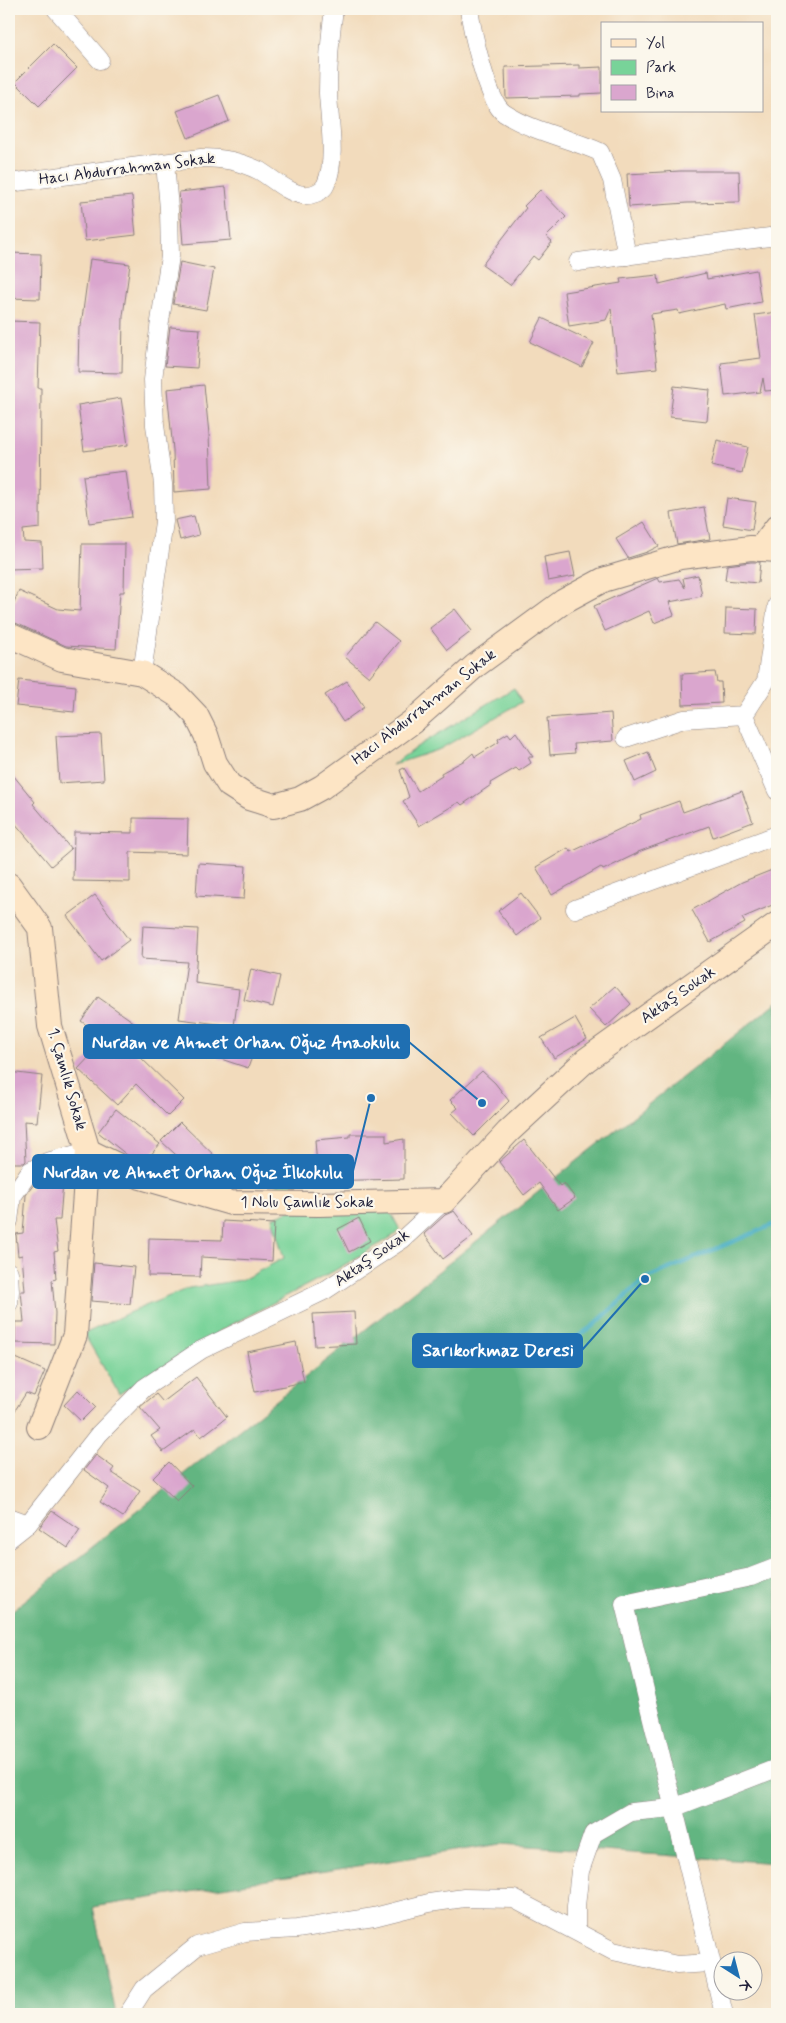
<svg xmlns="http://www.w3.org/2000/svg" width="786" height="2023" viewBox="0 0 786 2023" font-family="Mynerve,sans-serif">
  <rect width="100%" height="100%" fill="#fbf7ec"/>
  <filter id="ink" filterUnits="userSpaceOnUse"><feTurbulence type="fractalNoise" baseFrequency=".02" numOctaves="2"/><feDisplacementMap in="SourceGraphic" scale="10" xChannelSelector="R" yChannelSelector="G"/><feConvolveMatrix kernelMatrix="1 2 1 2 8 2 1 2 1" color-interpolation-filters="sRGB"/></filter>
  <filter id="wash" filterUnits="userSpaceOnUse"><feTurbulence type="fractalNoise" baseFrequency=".0096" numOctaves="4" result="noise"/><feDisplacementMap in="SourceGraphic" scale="20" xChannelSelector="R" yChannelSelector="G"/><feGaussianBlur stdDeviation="1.12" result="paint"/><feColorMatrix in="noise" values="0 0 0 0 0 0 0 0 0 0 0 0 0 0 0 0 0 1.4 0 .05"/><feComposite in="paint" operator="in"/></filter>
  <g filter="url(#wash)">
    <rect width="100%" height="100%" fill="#f2dbbc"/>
    <g fill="#78d399" stroke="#4d7a6a">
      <polygon points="514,688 522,702 440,749 392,765 418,746"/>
      <polygon points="291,1174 302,1192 272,1193 273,1188"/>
      <polygon points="389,1209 400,1230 393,1236 334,1271 223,1329 119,1394 84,1334 128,1313 189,1288 242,1280 284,1258 272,1218 289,1211"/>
    </g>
    <polygon fill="#62b581" stroke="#426c5e" points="777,1002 777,1863 500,1844 93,1907 116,2014 9,2014 9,1613"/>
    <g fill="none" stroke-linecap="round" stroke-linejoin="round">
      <polyline stroke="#41abc1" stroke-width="4.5" points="564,1346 593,1326 645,1279 777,1223"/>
    </g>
    <g id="blocks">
      <g fill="#daa6ce">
        <polygon points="53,44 77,68 39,106 15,82"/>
        <polygon points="579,65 579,68 602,67 602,93 580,94 580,96 506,98 505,67"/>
        <polygon points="219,95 229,121 188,138 177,111"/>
        <polygon points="680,171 739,171 740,202 687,203 629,207 627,174"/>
        <polygon points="226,187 231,240 183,244 179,192"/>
        <polygon points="540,190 566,217 546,237 552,242 538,260 533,256 510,285 482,265 526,208 524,206"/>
        <polygon points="132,196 136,235 85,241 81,201"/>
        <polygon points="9,253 41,254 40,299 9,298"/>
        <polygon points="90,259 130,264 123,316 122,373 78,372 79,326 81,326"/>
        <polygon points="180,262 214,269 206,310 173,304"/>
        <polygon points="756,270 761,302 726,309 725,304 679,314 678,310 651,314 657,368 618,372 611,308 606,320 569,326 564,292 621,283 620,279 658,275 659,284 706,273 707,279"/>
        <polygon points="777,312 777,390 765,391 763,378 760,392 725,396 721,363 761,358 755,315"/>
        <polygon points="542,318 594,343 582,367 530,342"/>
        <polygon points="9,321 40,322 38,388 41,388 40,528 23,530 24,542 42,543 43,568 9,569"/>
        <polygon points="170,327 200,329 197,368 165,366"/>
        <polygon points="204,385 209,434 211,489 174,492 173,450 167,389"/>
        <polygon points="674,386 710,390 707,421 670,417"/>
        <polygon points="121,398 128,445 84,451 78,405"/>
        <polygon points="717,440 748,447 742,473 711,466"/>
        <polygon points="126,471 132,517 89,523 83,476"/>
        <polygon points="727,498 756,502 752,530 723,525"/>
        <polygon points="704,507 710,539 677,544 671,513"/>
        <polygon points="194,516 199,535 180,540 175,520"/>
        <polygon points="644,522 659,546 647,552 628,558 616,539"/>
        <polygon points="82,544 125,544 124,592 120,592 116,649 66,646 9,620 9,613 19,591 58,609 80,611"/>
        <polygon points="570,552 575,576 548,581 544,557"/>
        <polygon points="751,562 760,562 758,583 725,580 727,565"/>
        <polygon points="698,575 702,596 669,602 674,615 654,623 649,611 605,631 594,606 658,578 660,582 679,579 685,588 683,578"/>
        <polygon points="726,608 757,609 756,634 725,633"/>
        <polygon points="455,609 472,631 447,650 430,628"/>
        <polygon points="375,622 399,641 369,677 345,657"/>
        <polygon points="715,672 717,682 721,682 722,703 683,705 682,674"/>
        <polygon points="19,680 76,686 74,712 16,706"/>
        <polygon points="347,681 364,707 343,722 325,695"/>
        <polygon points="611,713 613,741 574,744 575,753 550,755 547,718"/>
        <polygon points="516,732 533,757 528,757 531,763 519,771 516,768 490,783 491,785 462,805 459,802 419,826 403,801 409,797 400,770 404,768 418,791 442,776 441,773 465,760 473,753 475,757 499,742 498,739 508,733 511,737"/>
        <polygon points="101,734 104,780 59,783 56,736"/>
        <polygon points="648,752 656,772 635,782 626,761"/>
        <polygon points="9,770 35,802 33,804 71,849 51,866 9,816"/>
        <polygon points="742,791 753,822 713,837 709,826 638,852 638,853 603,870 601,867 552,895 536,867 568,848 571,852 641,819 640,815 679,801 683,812"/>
        <polygon points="133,818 188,819 187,854 130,852 130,882 73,881 74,832 133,833"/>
        <polygon points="198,863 246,866 244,899 196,896"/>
        <polygon points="777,868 777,903 742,918 745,923 710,942 692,910 742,882"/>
        <polygon points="521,893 540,918 517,936 498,911"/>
        <polygon points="95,895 129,940 101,961 67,916"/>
        <polygon points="143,926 198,929 195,983 239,989 234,1026 179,1019 187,962 141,959"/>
        <polygon points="251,969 280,976 273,1007 244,1000"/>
        <polygon points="615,986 631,1004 606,1027 589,1009"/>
        <polygon points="98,997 148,1032 134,1051 184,1100 168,1116 136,1084 117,1105 78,1069 106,1039 81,1021"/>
        <polygon points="575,1018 587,1039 554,1058 541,1038"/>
        <polygon points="226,1033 257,1043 248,1068 218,1058"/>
        <polygon points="482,1071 495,1083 509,1101 474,1136 452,1113 458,1108 450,1100"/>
        <polygon points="9,1072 42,1076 37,1122 24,1121 26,1161 24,1163 9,1163"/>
        <polygon points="116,1109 160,1144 144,1163 127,1155 98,1132"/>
        <polygon points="180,1122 222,1163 204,1181 161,1141"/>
        <polygon points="350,1134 386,1134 386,1142 404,1139 404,1179 318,1181 315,1140 350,1137"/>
        <polygon points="524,1140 560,1186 564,1183 575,1198 558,1210 539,1183 524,1195 499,1162"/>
        <polygon points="37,1180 63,1182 60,1220 54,1220 58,1251 54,1252 56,1279 52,1280 55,1313 54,1344 15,1343 15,1322 24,1322 21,1291 25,1291 22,1255 18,1256 16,1234 23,1233 26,1195"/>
        <polygon points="454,1211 473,1236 443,1259 424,1234 445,1215"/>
        <polygon points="359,1218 370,1241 349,1252 338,1229"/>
        <polygon points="223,1221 274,1224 272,1261 201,1257 200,1277 148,1276 149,1238 222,1240"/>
        <polygon points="94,1263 134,1267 130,1304 91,1301"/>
        <polygon points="354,1312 356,1344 315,1346 313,1314"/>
        <polygon points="296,1342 304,1382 255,1392 247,1352"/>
        <polygon points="9,1355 45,1371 34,1396 26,1393 9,1420"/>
        <polygon points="196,1377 227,1417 201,1437 195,1429 163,1452 151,1436 160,1430 140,1407 156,1394 163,1402"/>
        <polygon points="78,1390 95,1407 81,1421 64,1405"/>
        <polygon points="96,1455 114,1468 111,1472 140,1491 123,1517 100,1502 109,1488 84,1470"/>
        <polygon points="169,1462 192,1486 177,1501 153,1478"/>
        <polygon points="52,1511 80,1530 68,1548 39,1528"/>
      </g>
    </g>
  </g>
  <g filter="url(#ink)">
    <use href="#blocks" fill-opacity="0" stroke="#8a7e7c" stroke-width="1"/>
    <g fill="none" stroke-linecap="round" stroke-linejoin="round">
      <defs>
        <g id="street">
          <polyline points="56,9 100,60"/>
          <path d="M469,9C472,30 487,101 504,113C533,132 569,138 600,152L612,180L627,256"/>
          <path d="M9,183L201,158C223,158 239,161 260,171C273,179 288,193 303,195C311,196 323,192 326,184C337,159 329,120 328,93C328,65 330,36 334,9"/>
          <polyline points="578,262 777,236"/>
          <polyline points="142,673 164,522 163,484 155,425 153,380 159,328 170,256 169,209 165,163"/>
          <polyline points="744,715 777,791"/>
          <polyline points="626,738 684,719 744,715 766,681 777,605"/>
          <polyline points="575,909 777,835"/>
          <polyline points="9,1221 12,1197 30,1171 47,1162 88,1151"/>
          <polyline points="9,1272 10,1291 9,1303"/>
          <polyline points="9,1517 28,1524"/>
          <polyline points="9,1539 28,1524 99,1434 144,1388 201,1350 324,1291 403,1239 444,1201"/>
          <polyline points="576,1931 576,1906 580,1871 593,1834 631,1812 673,1808 777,1768"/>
          <polyline points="128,2014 144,1989 197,1946 245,1932 297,1929 374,1917 429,1903 464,1898 514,1899 613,1951 677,1965 711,1963"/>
          <polyline points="724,2014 624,1604 751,1577 777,1567"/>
        </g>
        <g id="secondary">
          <polyline points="760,549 777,527"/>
          <polyline points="9,635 62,659 142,673 177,695 196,715 206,735 215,763 229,785 249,798 274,806 300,799 322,787 412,722 475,666 564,601 603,580 680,557 751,548 777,550"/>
          <polyline points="9,885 40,928 50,1026 88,1151 75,1335 39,1427"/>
          <polyline points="88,1151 141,1177 231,1203 319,1204 444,1201 508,1132 586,1060 777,924"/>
        </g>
      </defs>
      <use href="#street" stroke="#8a7e7c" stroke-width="19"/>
      <use href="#secondary" stroke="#8a7e7c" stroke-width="26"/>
      <use href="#street" stroke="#fff" stroke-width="18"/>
      <use href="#secondary" stroke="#fde5c5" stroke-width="24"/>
    </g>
  </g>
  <g text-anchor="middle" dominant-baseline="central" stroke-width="4.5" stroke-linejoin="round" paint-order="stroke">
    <g font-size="16" fill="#22223b" stroke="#fbf7ec">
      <text transform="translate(127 169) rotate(-7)">Hacı Abdurrahman Sokak</text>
      <text transform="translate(424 707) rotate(-38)">Hacı Abdurrahman Sokak</text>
      <text transform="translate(678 995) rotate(-35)">Aktaş Sokak</text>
      <text transform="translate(67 1079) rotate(74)">1. Çamlık Sokak</text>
      <text x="307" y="1202">1 Nolu Çamlık Sokak</text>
      <text transform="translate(372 1258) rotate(-35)">Aktaş Sokak</text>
    </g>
  </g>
  <path fill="none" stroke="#1f6fb2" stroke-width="2" d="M482 1103L409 1042M371 1098L353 1171M645 1279L582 1350"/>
  <g fill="#1f6fb2" stroke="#fbf7ec" stroke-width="2">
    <circle cx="482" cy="1103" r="5"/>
    <circle cx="371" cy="1098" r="5"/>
    <circle cx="645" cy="1279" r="5"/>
  </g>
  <g fill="#1f6fb2" stroke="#1f6fb2" stroke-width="2">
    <rect x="84" y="1025" width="325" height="33" rx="5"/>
    <rect x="33" y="1155" width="320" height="33" rx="5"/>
    <rect x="413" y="1334" width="169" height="33" rx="5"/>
  </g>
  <g font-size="18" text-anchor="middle" font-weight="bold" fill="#fff">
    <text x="246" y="1048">Nurdan ve Ahmet Orhan Oğuz Anaokulu</text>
    <text x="193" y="1178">Nurdan ve Ahmet Orhan Oğuz İlkokulu</text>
    <text x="498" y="1356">Sarıkorkmaz Deresi</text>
  </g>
  <rect width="786" height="2023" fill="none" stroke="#fbf7ec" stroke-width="30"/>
  <rect x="601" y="22" width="162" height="90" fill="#fbf7ec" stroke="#a4a2a5"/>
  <rect x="611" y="39" width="25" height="8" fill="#fde5c5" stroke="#a4a2a5"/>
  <text x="646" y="48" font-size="15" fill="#22223b">Yol</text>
  <rect x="611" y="60" width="25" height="15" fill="#78d399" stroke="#a4a2a5"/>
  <text x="646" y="72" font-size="15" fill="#22223b">Park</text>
  <rect x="611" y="85" width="25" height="15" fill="#daa6ce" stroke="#a4a2a5"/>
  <text x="646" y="98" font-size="15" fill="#22223b">Bina</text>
  <g transform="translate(738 1976) rotate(144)"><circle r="24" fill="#fbf7ec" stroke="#a4a2a5"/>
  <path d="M0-4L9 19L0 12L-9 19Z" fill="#1f6fb2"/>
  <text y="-8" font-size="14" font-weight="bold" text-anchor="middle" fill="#22223b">K</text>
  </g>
</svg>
